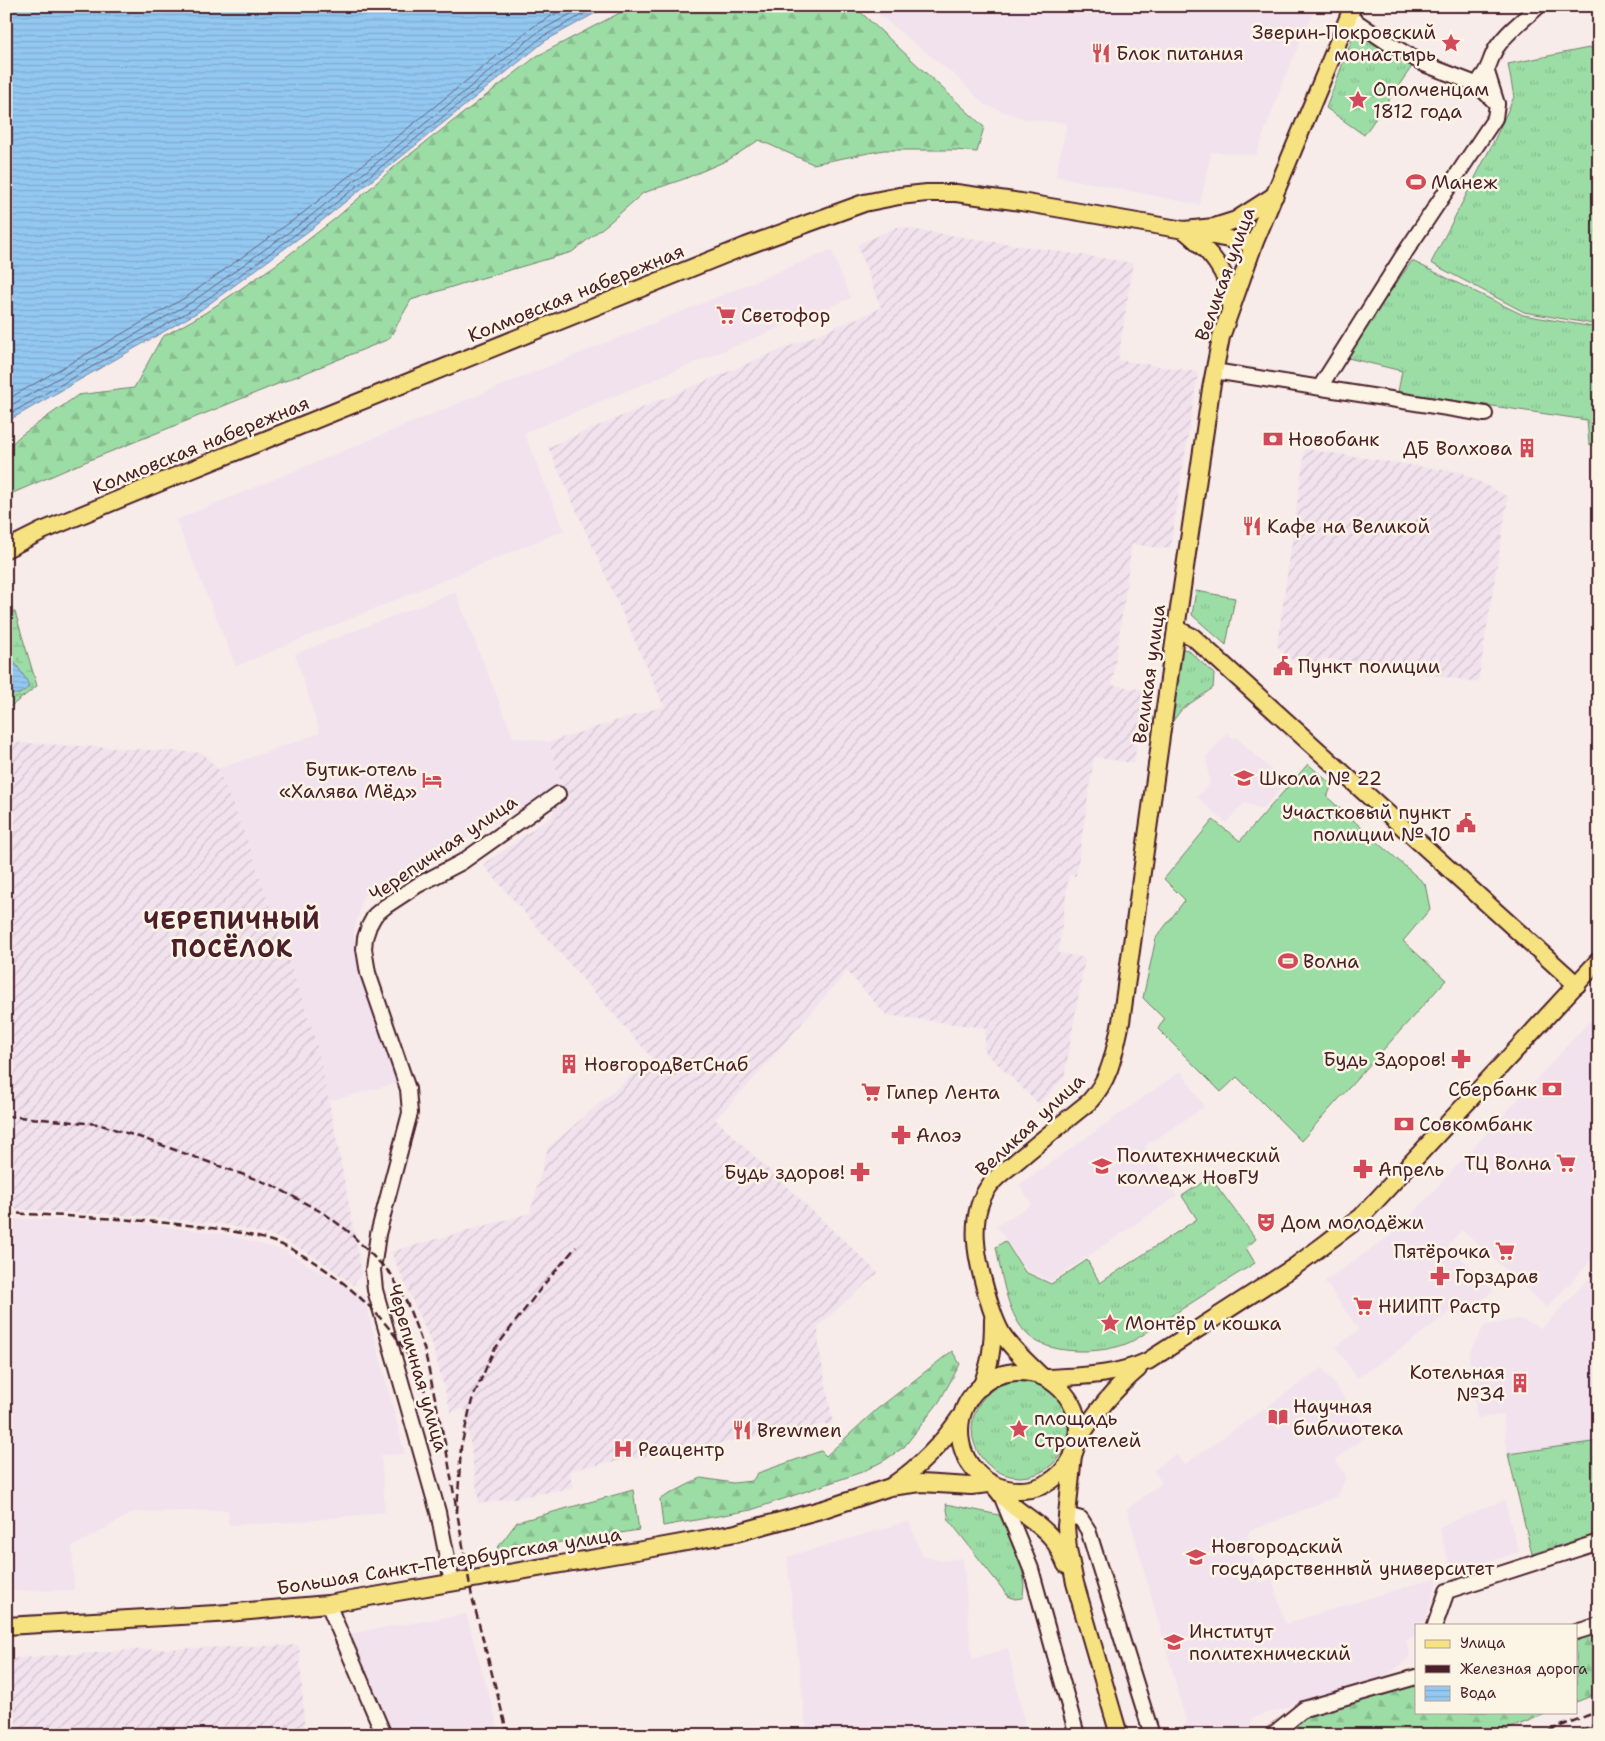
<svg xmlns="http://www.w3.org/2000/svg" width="1605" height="1741" viewBox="0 0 1605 1741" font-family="'Shantell Sans',sans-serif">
  <defs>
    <pattern id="industrial-furrows" width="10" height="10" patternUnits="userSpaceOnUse" patternTransform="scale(1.25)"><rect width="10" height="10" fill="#f1e2ee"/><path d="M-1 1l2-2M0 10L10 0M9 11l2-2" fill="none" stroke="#d0c1cc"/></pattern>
    <pattern id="grass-tufts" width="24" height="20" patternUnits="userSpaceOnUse" patternTransform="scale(1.25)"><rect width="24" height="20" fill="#9cdda6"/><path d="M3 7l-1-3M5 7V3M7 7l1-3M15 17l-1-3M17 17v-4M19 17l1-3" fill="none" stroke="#88bd8f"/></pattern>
    <pattern id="forest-firs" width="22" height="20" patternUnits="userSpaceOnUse" patternTransform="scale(1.25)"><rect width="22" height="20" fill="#9cdda6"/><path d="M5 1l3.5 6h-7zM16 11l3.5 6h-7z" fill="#88bd8f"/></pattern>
    <pattern id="wetland-marsh" width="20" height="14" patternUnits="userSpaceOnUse" patternTransform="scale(1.25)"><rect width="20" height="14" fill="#9cdda6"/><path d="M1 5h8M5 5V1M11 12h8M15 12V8" fill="none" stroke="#88bd8f"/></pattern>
    <pattern id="water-rules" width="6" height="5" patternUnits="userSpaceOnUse" patternTransform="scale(1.25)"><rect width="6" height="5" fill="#93c8f1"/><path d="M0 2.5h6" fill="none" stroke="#80abcf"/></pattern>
  </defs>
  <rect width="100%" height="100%" fill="#f7ece9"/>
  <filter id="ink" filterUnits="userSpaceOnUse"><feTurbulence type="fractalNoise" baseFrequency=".02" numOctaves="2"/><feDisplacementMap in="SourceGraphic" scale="10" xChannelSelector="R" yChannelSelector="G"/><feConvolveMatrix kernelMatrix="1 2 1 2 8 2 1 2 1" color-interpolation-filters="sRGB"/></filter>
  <g filter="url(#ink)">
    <g fill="#f1e2ee">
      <polygon points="868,6 1318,6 1311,18 1285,76 1256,155 1211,152 1200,205 1056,176 1067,123 1025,119 985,105 957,77"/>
      <polygon points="831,250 851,298 524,433 564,530 236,666 176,520"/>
      <polygon points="455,592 513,737 549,742 561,786 363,896 354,932 356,956 397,1083 329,1101 315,1037 248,842 218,769 320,733 295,654"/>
      <polygon points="1227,733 1234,739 1236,737 1279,777 1278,779 1285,784 1263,809 1244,803 1226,823 1197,797 1210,783 1206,757"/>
      <polygon points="1599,1011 1599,1252 1547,1308 1462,1230 1448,1245 1493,1290 1466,1319 1453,1309 1405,1346 1357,1378 1336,1347 1359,1330 1325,1281 1397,1231"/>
      <polygon points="1181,1071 1204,1107 1145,1146 1177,1196 1051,1281 1027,1271 997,1226 1032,1204 1019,1185"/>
      <polygon points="6,1219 120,1221 221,1233 285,1251 364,1297 405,1454 381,1455 385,1512 295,1522 229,1525 228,1510 134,1512 72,1547 74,1590 6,1591"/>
      <polygon points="1599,1268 1599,1441 1508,1454 1503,1415 1477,1418 1469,1353 1484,1326 1519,1319 1542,1328"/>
      <polygon points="1322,1368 1371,1433 1335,1459 1346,1476 1338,1496 1250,1531 1247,1536 1259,1583 1272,1579 1285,1624 1438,1577 1424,1625 1416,1625 1416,1635 1406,1640 1410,1657 1388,1675 1293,1703 1289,1707 1252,1718 1248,1735 1185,1735 1183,1725 1187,1724 1127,1509 1162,1483 1154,1470 1176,1454 1184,1465"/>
      <polygon points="1504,1500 1519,1552 1471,1567 1453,1577 1439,1527"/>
      <polygon points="909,1521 922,1556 940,1561 963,1558 972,1659 1008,1648 1027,1735 807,1735 787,1557"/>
      <polygon points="466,1614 500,1735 391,1735 347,1634"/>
    </g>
    <g fill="url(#industrial-furrows)">
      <polygon points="897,227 1133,263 1118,360 1198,372 1170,549 1132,544 1112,685 1144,690 1134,763 1094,757 1076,876 1069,875 1058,953 1085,958 1064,1078 1039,1104 984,1051 986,1028 886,1015 847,971 750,1083 715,1119 878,1273 818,1326 819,1348 833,1423 570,1470 572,1488 479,1504 465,1408 451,1412 432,1344 391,1252 530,1213 548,1148 652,1058 483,865 552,816 561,786 549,742 664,706 548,447 881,308 857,245"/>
      <polygon points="1305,449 1463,473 1508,497 1478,682 1323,658 1309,676 1277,646"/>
      <polygon points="6,742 203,753 218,769 248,842 315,1037 329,1101 362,1273 353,1285 319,1259 280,1238 228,1225 136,1216 6,1209"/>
      <polygon points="299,1645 305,1735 6,1735 6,1659 132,1650"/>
    </g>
    <g fill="url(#grass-tufts)" stroke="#737e68">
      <polygon points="1356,29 1413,65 1364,135 1326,108"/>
      <polygon points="1599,46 1599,325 1524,312 1431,263 1493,143 1514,97 1508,64"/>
      <polygon points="1412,261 1523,315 1599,328 1599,446 1589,444 1587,420 1398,392 1402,371 1344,357"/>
      <polygon points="1196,591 1235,598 1226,645 1192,615"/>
      <polygon points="1180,649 1184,649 1188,650 1214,674 1213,688 1182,709 1165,731"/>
      <path d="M1210,1177L1256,1239L1246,1248L1255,1263C1227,1280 1199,1298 1171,1316C1157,1325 1142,1337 1126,1344C1100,1354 1045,1356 1025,1332C1006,1310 1002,1275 996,1247L1005,1241L1025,1272L1051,1284L1087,1260L1100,1283L1197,1219L1182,1196Z"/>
      <circle cx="1020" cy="1429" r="48"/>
      <polygon points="1599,1441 1599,1533 1532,1554 1508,1454"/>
      <path d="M946,1504L999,1515C1011,1538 1030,1572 1022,1598L1015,1599L1008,1596L949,1520Z"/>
    </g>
    <g fill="url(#forest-firs)" stroke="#737e68">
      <polygon points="633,6 854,6 984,127 977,152 954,150 884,150 813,164 759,140 728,160 684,179 643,193 610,222 572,252 461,284 411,300 389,339 75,466 6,496 6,449 20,436 78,395 134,388 162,337 205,313 277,264 336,218 399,163 537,56"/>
      <polygon points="952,1351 960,1364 939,1402 904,1447 885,1460 862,1472 751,1510 663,1526 660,1499 701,1478 733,1483 752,1481 758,1473 821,1451 826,1456 876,1410"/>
      <polygon points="633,1490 639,1530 570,1541 496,1550 517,1522"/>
      <polygon points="1599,1630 1599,1693 1576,1702 1576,1636"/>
      <polygon points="1416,1681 1416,1712 1550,1712 1494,1735 1282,1735 1305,1713"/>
    </g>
    <polygon fill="url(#wetland-marsh)" stroke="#737e68" points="6,610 15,612 37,686 6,710"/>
    <polygon fill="#9cdda6" stroke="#737e68" points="1308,764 1332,785 1327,797 1425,884 1430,909 1403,941 1446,980 1301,1141 1237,1077 1221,1092 1158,1029 1164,1019 1143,998 1156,938 1185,900 1164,879 1213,820 1240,841"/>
    <g fill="url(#water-rules)" stroke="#7684a2">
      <polygon points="6,6 608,6 545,41 314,227 198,312 6,422"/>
      <path d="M6,650L26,679L29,686C22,695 17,695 6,693Z"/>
    </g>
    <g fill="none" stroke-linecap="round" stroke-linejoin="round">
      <g stroke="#67637a" stroke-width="1">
        <polyline points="6,400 188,296 303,213 534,26 569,6"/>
        <polyline points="6,408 192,302 307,219 538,32 585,6"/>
        <polyline points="6,416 195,308 311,223 542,37 598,6"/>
      </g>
      <defs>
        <g id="minor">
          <polyline points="1348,16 1388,43 1424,64 1476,84 1497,104"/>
          <path d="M1481,78C1490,69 1490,57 1497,47C1508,31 1524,19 1539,6"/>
          <polyline points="1214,371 1485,414"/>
          <polyline points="1320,387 1402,257 1495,118 1497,104 1487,72"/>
          <polyline points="1001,1495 1031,1569 1077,1735"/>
          <polyline points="1067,1515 1081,1519 1088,1530 1152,1735"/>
          <polyline points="452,1583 438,1512 375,1290 373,1270 378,1234 410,1113 408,1089 368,973 364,949 365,938 369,926 375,915 386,906 418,885 462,862 558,794"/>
          <polyline points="328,1604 384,1735"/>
          <polyline points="1435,1625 1447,1591 1599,1542"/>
          <polyline points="1576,1632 1599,1625"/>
          <polyline points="1272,1735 1304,1709 1416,1677"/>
        </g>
        <g id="major">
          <path d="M1184,230C1207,249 1232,273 1230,306"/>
          <polyline points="1198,233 1254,244"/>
          <polyline points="6,549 42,531 166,480 542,328 746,246 864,203 899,196 927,193 956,193 1021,202 1184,230 1214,227 1236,220 1275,195"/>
          <polyline points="1176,629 1193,637 1577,985"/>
          <circle cx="1019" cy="1431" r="59"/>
          <path d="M1041,1376C1027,1362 1013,1350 1002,1334C995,1322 991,1309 987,1295C977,1261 966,1216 990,1185C997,1175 1009,1168 1018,1160C1042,1140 1065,1121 1089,1102C1111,1078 1114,1053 1121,1022L1176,629L1211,389L1221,337L1254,244L1353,6"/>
          <path d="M1046,1378C1082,1376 1115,1376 1148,1361L1294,1267L1361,1217L1599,960"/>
          <path d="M981,1387C991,1363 993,1345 993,1319"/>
          <path d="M1077,1442C1094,1414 1113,1390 1138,1369"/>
          <polyline points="1073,1454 1066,1526 1068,1549 1075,1583 1119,1735"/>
          <path d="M893,1485C920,1466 942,1444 960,1417"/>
          <path d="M995,1487C1011,1510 1035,1518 1051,1537C1058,1545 1062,1556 1066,1565"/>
          <polyline points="6,1626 216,1614 328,1604 648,1549 736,1533 824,1509 890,1487 921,1483 971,1486 989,1484"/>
        </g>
      </defs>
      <use href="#minor" stroke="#4a1f2b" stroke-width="18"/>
      <use href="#major" stroke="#4a1f2b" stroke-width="20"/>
      <use href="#minor" stroke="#fcf5e5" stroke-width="14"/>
      <use href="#major" stroke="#f6e281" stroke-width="16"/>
      <g stroke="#4a1f2b" stroke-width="2.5" stroke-dasharray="8 4" stroke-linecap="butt">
        <polyline points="6,1116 98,1124 142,1138 272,1185 325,1214 348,1231 391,1274 407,1303 424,1348 446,1448 457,1512"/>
        <path d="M6,1213C63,1216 120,1218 177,1224C210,1227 246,1232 277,1243C324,1261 380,1309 406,1352C418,1370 425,1391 432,1411"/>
        <polyline points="508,1735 472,1597 457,1512 461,1447 472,1400 494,1350 541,1288 576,1247"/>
        <polyline points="1538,1735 1599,1711"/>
        <polyline points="1569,1735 1599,1723"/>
      </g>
    </g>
  </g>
  <defs>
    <symbol id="sight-bare" viewBox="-9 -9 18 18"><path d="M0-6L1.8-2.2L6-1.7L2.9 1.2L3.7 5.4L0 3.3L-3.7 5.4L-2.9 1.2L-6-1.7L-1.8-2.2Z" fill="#d1495b" stroke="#fcf5e5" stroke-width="2.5" paint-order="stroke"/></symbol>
    <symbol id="restaurant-bare" viewBox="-9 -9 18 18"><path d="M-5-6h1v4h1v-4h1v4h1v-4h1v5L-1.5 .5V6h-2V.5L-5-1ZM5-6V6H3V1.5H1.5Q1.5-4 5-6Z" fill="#d1495b" stroke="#fcf5e5" stroke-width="2.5" paint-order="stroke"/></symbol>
    <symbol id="stadium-bare" viewBox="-9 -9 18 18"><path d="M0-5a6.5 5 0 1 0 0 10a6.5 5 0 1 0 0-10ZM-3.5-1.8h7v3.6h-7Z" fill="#d1495b" stroke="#fcf5e5" stroke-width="2.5" paint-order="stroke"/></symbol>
    <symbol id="supermarket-bare" viewBox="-9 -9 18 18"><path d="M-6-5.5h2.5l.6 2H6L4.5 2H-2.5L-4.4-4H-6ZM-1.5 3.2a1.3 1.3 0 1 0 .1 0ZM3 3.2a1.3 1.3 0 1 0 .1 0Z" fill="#d1495b" stroke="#fcf5e5" stroke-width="2.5" paint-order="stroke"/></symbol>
    <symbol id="bank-bare" viewBox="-9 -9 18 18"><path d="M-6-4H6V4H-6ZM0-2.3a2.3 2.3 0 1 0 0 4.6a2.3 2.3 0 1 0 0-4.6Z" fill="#d1495b" stroke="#fcf5e5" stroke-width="2.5" paint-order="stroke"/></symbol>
    <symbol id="building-bare" viewBox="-9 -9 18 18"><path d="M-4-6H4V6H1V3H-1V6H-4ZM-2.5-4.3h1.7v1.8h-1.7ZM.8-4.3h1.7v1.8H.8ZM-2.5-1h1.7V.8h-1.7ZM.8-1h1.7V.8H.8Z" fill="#d1495b" stroke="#fcf5e5" stroke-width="2.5" paint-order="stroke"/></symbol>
    <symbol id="civic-bare" viewBox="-9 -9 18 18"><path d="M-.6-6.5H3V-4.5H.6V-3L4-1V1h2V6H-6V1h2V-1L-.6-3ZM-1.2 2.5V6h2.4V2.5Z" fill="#d1495b" stroke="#fcf5e5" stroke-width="2.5" paint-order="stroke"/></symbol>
    <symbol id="school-bare" viewBox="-9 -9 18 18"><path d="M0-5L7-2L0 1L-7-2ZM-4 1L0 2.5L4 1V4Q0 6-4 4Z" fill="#d1495b" stroke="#fcf5e5" stroke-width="2.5" paint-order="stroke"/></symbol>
    <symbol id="hotel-bare" viewBox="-9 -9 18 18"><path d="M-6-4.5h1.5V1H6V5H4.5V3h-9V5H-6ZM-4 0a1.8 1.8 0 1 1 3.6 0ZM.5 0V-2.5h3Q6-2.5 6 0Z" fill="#d1495b" stroke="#fcf5e5" stroke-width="2.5" paint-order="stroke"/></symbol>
    <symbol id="pharmacy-bare" viewBox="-9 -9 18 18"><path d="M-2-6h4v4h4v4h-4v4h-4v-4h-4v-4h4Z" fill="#d1495b" stroke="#fcf5e5" stroke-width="2.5" paint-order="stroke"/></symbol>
    <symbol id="university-bare" viewBox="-9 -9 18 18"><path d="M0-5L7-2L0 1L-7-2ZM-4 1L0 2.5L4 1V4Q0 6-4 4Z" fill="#d1495b" stroke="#fcf5e5" stroke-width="2.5" paint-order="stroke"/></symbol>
    <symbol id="theatre-bare" viewBox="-9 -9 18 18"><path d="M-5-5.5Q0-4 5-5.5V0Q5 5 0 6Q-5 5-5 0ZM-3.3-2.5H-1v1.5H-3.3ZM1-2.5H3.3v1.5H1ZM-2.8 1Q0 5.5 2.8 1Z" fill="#d1495b" stroke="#fcf5e5" stroke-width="2.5" paint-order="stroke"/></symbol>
    <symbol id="library-bare" viewBox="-9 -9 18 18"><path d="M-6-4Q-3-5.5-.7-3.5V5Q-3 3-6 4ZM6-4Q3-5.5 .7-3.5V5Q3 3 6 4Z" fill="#d1495b" stroke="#fcf5e5" stroke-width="2.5" paint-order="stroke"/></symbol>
    <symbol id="hospital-bare" viewBox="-9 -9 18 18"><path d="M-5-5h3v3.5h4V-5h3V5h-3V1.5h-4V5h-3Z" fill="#d1495b" stroke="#fcf5e5" stroke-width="2.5" paint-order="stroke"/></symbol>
  </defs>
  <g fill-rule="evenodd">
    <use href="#sight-bare" x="1437" y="29" width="28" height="28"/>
    <use href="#restaurant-bare" x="1087" y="39" width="28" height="28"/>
    <use href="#sight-bare" x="1344" y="86" width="28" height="28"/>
    <use href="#stadium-bare" x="1402" y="168" width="28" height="28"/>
    <use href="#supermarket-bare" x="712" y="301" width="28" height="28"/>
    <use href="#bank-bare" x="1259" y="425" width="28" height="28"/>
    <use href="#building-bare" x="1513" y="434" width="28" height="28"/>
    <use href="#restaurant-bare" x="1238" y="512" width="28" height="28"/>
    <use href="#civic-bare" x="1269" y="652" width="28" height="28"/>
    <use href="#school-bare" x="1230" y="764" width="28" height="28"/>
    <use href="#hotel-bare" x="418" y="766" width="28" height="28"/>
    <use href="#civic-bare" x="1452" y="809" width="28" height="28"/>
    <use href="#stadium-bare" x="1274" y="947" width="28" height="28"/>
    <use href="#pharmacy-bare" x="1447" y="1045" width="28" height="28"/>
    <use href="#building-bare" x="555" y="1050" width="28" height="28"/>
    <use href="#bank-bare" x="1538" y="1075" width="28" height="28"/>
    <use href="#supermarket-bare" x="857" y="1078" width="28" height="28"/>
    <use href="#bank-bare" x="1390" y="1110" width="28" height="28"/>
    <use href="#pharmacy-bare" x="887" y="1121" width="28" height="28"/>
    <use href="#supermarket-bare" x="1552" y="1149" width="28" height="28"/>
    <use href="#university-bare" x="1088" y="1152" width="28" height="28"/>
    <use href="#pharmacy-bare" x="1349" y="1155" width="28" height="28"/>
    <use href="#pharmacy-bare" x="846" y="1158" width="28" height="28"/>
    <use href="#theatre-bare" x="1252" y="1208" width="28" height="28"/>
    <use href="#supermarket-bare" x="1491" y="1237" width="28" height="28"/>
    <use href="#pharmacy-bare" x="1426" y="1262" width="28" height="28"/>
    <use href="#supermarket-bare" x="1349" y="1292" width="28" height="28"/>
    <use href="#sight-bare" x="1096" y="1309" width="28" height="28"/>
    <use href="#building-bare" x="1506" y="1369" width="28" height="28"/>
    <use href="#library-bare" x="1264" y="1403" width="28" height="28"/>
    <use href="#sight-bare" x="1005" y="1415" width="28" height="28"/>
    <use href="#restaurant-bare" x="728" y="1416" width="28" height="28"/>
    <use href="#hospital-bare" x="609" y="1435" width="28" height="28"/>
    <use href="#university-bare" x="1182" y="1543" width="28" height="28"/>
    <use href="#university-bare" x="1160" y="1628" width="28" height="28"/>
  </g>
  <g text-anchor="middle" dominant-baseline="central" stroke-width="5" stroke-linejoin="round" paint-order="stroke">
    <g font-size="19" fill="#4a1f2b" stroke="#fcf5e5" text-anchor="start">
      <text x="1436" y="32" text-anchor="end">Зверин-Покровский<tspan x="1436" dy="22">монастырь</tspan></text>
      <text x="1116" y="53">Блок питания</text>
      <text x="1373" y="89">Ополченцам<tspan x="1373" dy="22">1812 года</tspan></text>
      <text x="1431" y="182">Манеж</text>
      <text x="741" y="315">Светофор</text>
      <text x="1288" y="439">Новобанк</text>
      <text x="1512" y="448" text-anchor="end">ДБ Волхова</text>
      <text x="1267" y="526">Кафе на Великой</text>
      <text x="1298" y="666">Пункт полиции</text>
      <text x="417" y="769" text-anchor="end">Бутик-отель<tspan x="417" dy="22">«Халява Мёд»</tspan></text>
      <text x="1259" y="778">Школа № 22</text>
      <text x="1451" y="812" text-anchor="end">Участковый пункт<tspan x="1451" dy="22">полиции № 10</tspan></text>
      <text x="1303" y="961">Волна</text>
      <text x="1446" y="1059" text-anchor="end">Будь Здоров!</text>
      <text x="584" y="1064">НовгородВетСнаб</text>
      <text x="1537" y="1089" text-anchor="end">Сбербанк</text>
      <text x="886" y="1092">Гипер Лента</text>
      <text x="1419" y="1124">Совкомбанк</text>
      <text x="916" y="1135">Алоэ</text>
      <text x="1117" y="1155">Политехнический<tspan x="1117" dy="22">колледж НовГУ</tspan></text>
      <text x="1551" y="1163" text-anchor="end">ТЦ Волна</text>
      <text x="1378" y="1169">Апрель</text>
      <text x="845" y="1172" text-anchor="end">Будь здоров!</text>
      <text x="1281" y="1222">Дом молодёжи</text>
      <text x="1490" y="1251" text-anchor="end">Пятёрочка</text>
      <text x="1455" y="1276">Горздрав</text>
      <text x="1378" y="1306">НИИПТ Растр</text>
      <text x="1125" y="1323">Монтёр и кошка</text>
      <text x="1505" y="1372" text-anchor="end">Котельная<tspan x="1505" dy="22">№34</tspan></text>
      <text x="1293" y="1406">Научная<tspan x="1293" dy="22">библиотека</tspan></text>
      <text x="1034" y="1418">площадь<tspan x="1034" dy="22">Строителей</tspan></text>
      <text x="757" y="1430">Brewmen</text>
      <text x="638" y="1449">Реацентр</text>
      <text x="1211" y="1546">Новгородский<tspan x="1211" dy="22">государственный университет</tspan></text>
      <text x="1189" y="1631">Институт<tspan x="1189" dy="22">политехнический</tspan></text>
    </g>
    <g font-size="19" fill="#4a1f2b" stroke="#fcf5e5">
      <text transform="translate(1225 274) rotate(-70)">Великая улица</text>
      <text transform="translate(576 293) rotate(-22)">Колмовская набережная</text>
      <text transform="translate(201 445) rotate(-22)">Колмовская набережная</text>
      <text transform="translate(1149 674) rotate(-82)">Великая улица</text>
      <text transform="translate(443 848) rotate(-34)">Черепичная улица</text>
      <text transform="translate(1030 1125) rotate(-43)">Великая улица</text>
      <text transform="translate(418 1368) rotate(74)">Черепичная улица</text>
      <text transform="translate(449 1561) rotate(-9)">Большая Санкт-Петербургская улица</text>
    </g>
    <g font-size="24" font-weight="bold" letter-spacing="1" fill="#4a1f2b" stroke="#fcf5e5">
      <text x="232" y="921">ЧЕРЕПИЧНЫЙ<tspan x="232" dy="28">ПОСЁЛОК</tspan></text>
    </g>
  </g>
  <rect width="1605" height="1741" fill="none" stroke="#fcf5e5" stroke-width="25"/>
  <rect x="12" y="12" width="1580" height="1716" fill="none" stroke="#4a1f2b" stroke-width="2" filter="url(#ink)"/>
  <rect x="1415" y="1624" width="162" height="90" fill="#fcf5e5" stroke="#b59f9b"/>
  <rect x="1425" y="1640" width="25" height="8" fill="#f6e281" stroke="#b59f9b"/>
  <text x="1460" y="1648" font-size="15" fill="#4a1f2b">Улица</text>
  <rect x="1425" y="1665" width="25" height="8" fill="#4a1f2b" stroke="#b59f9b"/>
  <text x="1460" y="1674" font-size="15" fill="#4a1f2b">Железная дорога</text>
  <rect x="1425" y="1686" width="25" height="15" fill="url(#water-rules)" stroke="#b59f9b"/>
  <text x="1460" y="1698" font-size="15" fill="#4a1f2b">Вода</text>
</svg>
